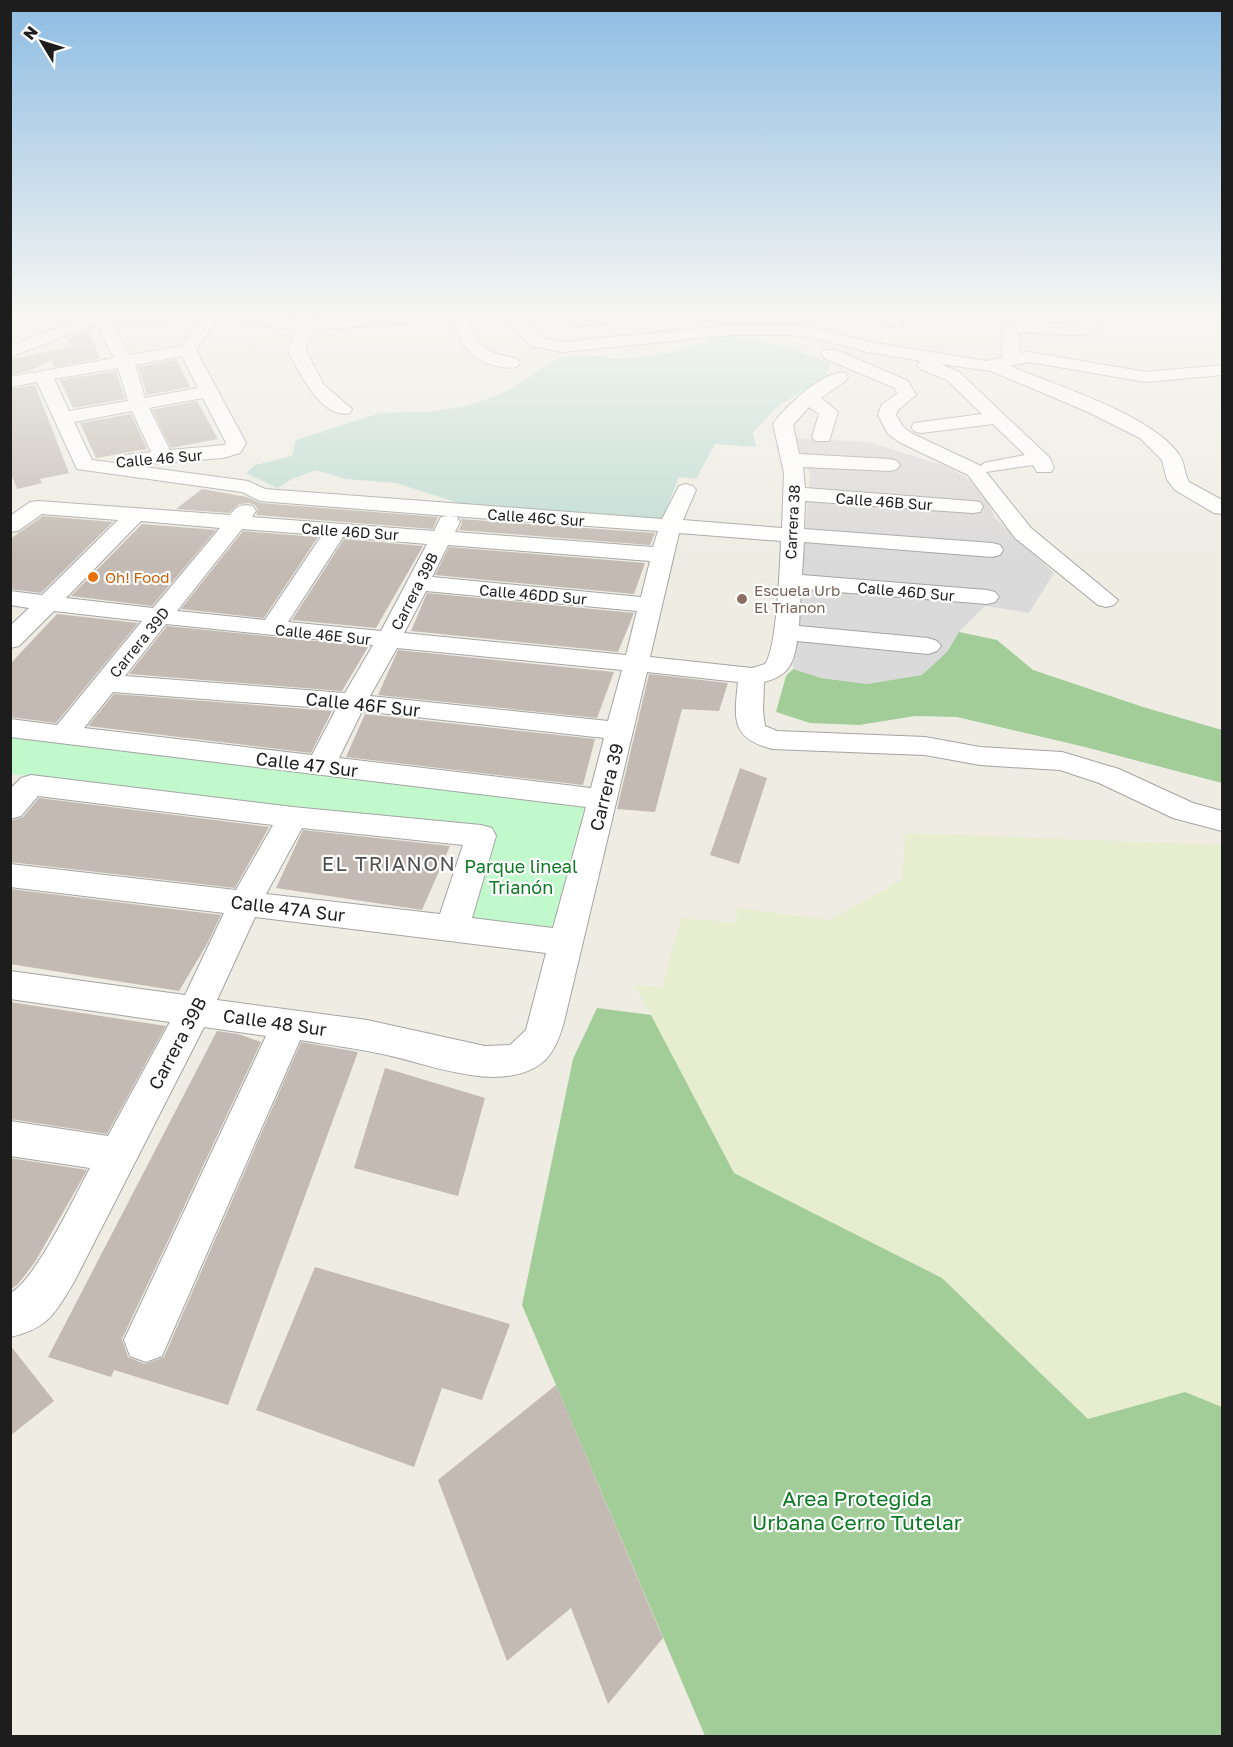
<svg xmlns="http://www.w3.org/2000/svg" width="1233" height="1747" viewBox="0 0 1233 1747" font-family="'Golos Text',sans-serif">
  <rect width="100%" height="100%" fill="#eeece3"/>
  <polygon fill="#dbdada" points="794,438 868,442 946,466 974,482 987,500 995,518 1054,573 1029,613 985,606 959,632 947,652 922,675 867,684 821,678 793,669 810,473"/>
  <polygon fill="#e7edcf" points="905,833 1222,845 1222,1407 1185,1392 1088,1419 942,1278 734,1173 635,985 662,988 681,918 736,923 737,908 830,920 902,880"/>
  <g fill="#a2cd99">
    <polygon points="959,632 997,640 1033,670 1143,707 1222,730 1222,783 1085,747 957,717 915,716 859,725 810,723 776,712 786,676 793,669 821,678 867,684 922,675 947,652"/>
    <polygon points="597,1008 651,1015 734,1173 942,1278 1088,1419 1185,1392 1222,1407 1222,1736 705,1736 522,1305 573,1059"/>
  </g>
  <path fill="#c0dcd3" d="M723,337C760,338 797,348 831,364L822,379L778,406L753,432L756,447L715,444L696,479L679,477L661,522L474,508L396,483L345,479L316,470L292,479L277,488L246,473L255,465L292,456L296,440L380,413L429,412L467,406L503,393L560,358L584,354L621,359L672,352Z"/>
  <polygon fill="#c1f8cc" points="11,736 588,804 553,929 461,919 488,832 11,774"/>
  <g fill="#c3bbb3">
    <polygon points="89,332 100,358 54,367 51,360 30,371 10,375 10,359 72,347 67,338"/>
    <polygon points="176,359 190,387 147,395 138,367"/>
    <polygon points="116,371 125,399 73,408 60,380"/>
    <polygon points="35,385 69,473 40,479 42,483 17,489 10,471 10,389"/>
    <polygon points="197,401 218,439 171,448 152,410"/>
    <polygon points="131,414 147,449 96,458 80,423"/>
    <polygon points="202,489 247,497 260,503 438,517 433,529 256,515 258,510 255,505 249,503 239,504 229,513 176,509"/>
    <polygon points="43,516 113,522 41,593 10,589 10,539"/>
    <polygon points="461,519 655,533 650,545 459,530 462,523"/>
    <polygon points="142,524 216,530 152,606 71,596"/>
    <polygon points="243,531 318,537 264,618 181,609"/>
    <polygon points="344,539 423,546 376,628 292,620"/>
    <polygon points="449,547 645,563 634,594 435,575"/>
    <polygon points="427,593 634,613 618,652 411,631"/>
    <polygon points="57,614 138,623 56,723 10,717 10,664"/>
    <polygon points="167,626 365,646 368,647 342,691 129,674"/>
    <polygon points="398,650 614,672 597,718 378,695"/>
    <polygon points="649,674 728,683 719,711 682,709 655,812 617,809"/>
    <polygon points="114,694 332,711 311,753 88,726"/>
    <polygon points="365,714 595,739 583,785 346,757"/>
    <polygon points="740,768 767,778 739,864 710,855"/>
    <polygon points="39,798 269,827 235,888 10,862 10,821 23,817"/>
    <polygon points="303,830 450,846 422,910 276,888"/>
    <polygon points="10,889 221,915 207,944 179,991 10,964"/>
    <polygon points="10,1002 166,1026 107,1134 10,1119"/>
    <polygon points="217,1031 238,1034 261,1042 122,1339 128,1357 145,1364 164,1357 301,1042 358,1052 228,1405 114,1370 111,1377 48,1357"/>
    <polygon points="385,1068 485,1098 458,1196 354,1168"/>
    <polygon points="10,1158 87,1170 35,1262 18,1284 10,1290"/>
    <polygon points="315,1267 510,1324 482,1400 442,1388 414,1467 256,1410"/>
    <polygon points="10,1345 54,1401 10,1436"/>
    <polygon points="556,1385 663,1638 608,1704 571,1608 507,1661 438,1480"/>
  </g>
  <g fill="none" stroke-linecap="round" stroke-linejoin="round">
    <defs>
      <g id="minor">
        <path d="M89,316H190L182,321L111,322L130,355L181,346L204,316H220L196,350L246,443L240,453L223,458L133,465L126,463L123,459L126,455L151,452L132,411L74,422L92,460L248,481L265,489L662,519L679,486L686,484L693,486L696,490L683,520L782,528L784,473L773,424C784,408 826,368 845,373L848,377L845,381L821,398L838,412L829,441H815L812,437L819,414L809,407L793,425L799,454L890,459L897,461L900,465L897,469L890,471L803,467L805,488L972,501L980,502L983,507L980,512L972,513L805,501L804,529L992,543L1000,545L1003,550L1000,555L992,557L804,542L802,575L987,590L995,592L999,597L995,602L987,604L801,589L799,626L928,638L937,641L941,646L937,651L928,654L797,641C794,664 788,676 764,682L763,711L765,726L777,731L925,737L980,747L1062,752L1119,769L1193,803L1222,811V831L1173,818L1099,783L1060,770L980,765L925,755L772,749C731,738 734,720 738,682L647,672L564,1022C560,1036 554,1053 543,1062C504,1094 434,1066 391,1056C361,1049 330,1045 300,1040L162,1356L146,1362L130,1356L124,1340L266,1036L204,1027L74,1282C55,1313 48,1329 10,1337V1293C34,1283 76,1194 90,1168L10,1156V1121L108,1136L170,1022L10,999V971L185,995L224,913L10,887V864L236,890L273,825L38,796L21,816L10,819V789L21,778L31,775L293,807L481,825L492,828L496,836L472,918L553,928L586,807L10,737V719L57,725L142,621L54,611L19,646L10,648V626L29,608L10,605V591L42,595L118,520L42,514L18,531L10,532V516L30,502L38,501L230,515C237,506 241,504 253,506L256,511L252,517L434,531L441,517L448,516L260,501L242,492L77,469L37,382L10,387V377L114,358L96,324L10,357V346ZM182,356L198,388L145,398L135,365ZM118,368L128,401L69,411L54,379ZM203,398L226,443L225,445L170,450L149,408ZM450,516L658,531L653,547L455,532L460,522L457,517ZM141,521L220,528L153,608L66,598ZM242,529L322,535L265,620L177,611ZM679,533L781,541C780,563 777,650 765,664L752,668L650,657ZM343,537L427,544L381,631L288,622ZM448,545L650,561L641,597L432,577ZM426,591L637,611L626,655L404,633ZM166,624L373,645L345,693L125,676ZM397,648L622,670L608,721L370,696ZM113,692L336,709L312,755L84,728ZM362,711L604,738L591,788L339,758ZM302,828L463,845L440,914L266,894ZM255,917L546,953L526,1030L510,1045L485,1046L367,1020L217,1000Z"/>
        <path d="M234,316L306,321L371,316H422L414,321L316,330L309,338L306,351L324,385L352,409L350,413C321,420 299,371 288,351L293,337L298,330L263,326L236,319Z"/>
        <path d="M451,316H467C482,352 481,350 517,359L520,363L517,367C509,369 501,367 493,365C467,359 460,340 451,316Z"/>
        <path d="M500,316H518L544,338L561,342L733,325H789L810,327L869,342L986,361L1002,358L1003,329L1005,326L1023,322L1082,325L1079,319L1081,316H1093L1099,327C1087,343 1039,330 1019,333L1020,353L1029,352L1146,372L1222,365V375L1146,382L1029,362L1010,366C1055,385 1155,416 1180,456C1185,463 1184,474 1189,482L1222,500V514L1214,513L1175,490L1167,480L1162,460L1140,438L1088,412L991,371L940,364L959,372L1050,458L1054,468L1051,472H1037L1033,465L986,472L1031,528L1118,600L1114,605L1106,607L1098,605L1015,538L968,475L899,442L888,434L878,415L882,404L897,394L895,388L824,358L821,354L824,350H836L908,381L916,395L898,410L896,415L903,427L913,434L981,466L984,463L1025,455L993,424L921,433L914,431L911,427L914,423L982,414L947,380L920,369L917,365L921,361L868,352L810,337L789,335H733L561,352L532,346Z"/>
        <polygon points="576,316 622,316 614,321 576,326 570,324 568,321"/>
        <polygon points="883,316 904,316 901,327 889,327 887,320"/>
      </g>
    </defs>
    <use href="#minor" stroke="#a4a4a4" stroke-width="2"/>
    <use href="#minor" fill="#fff" fill-rule="evenodd"/>
  </g>
  <linearGradient id="sky" x2="0" y2="1"><stop stop-color="#8dbce3"/><stop offset="0.56" stop-color="#f7f6f2"/><stop offset="1" stop-color="#f7f6f2" stop-opacity="0"/></linearGradient>
  <rect width="1233" height="561" fill="url(#sky)"/>
  <circle fill="#e8710a" stroke="#fff" stroke-width="2" cx="93" cy="577" r="6"/>
  <circle fill="#8d6e63" stroke="#fff" stroke-width="2" cx="742" cy="599" r="6"/>
  <g text-anchor="middle" dominant-baseline="central" stroke-width="4.5" stroke-linejoin="round" paint-order="stroke">
    <g font-size="15" fill="#1d1d1d" stroke="#fff">
      <text transform="translate(159 458) rotate(-5)">Calle 46 Sur</text>
      <text transform="translate(884 501) rotate(4)">Calle 46B Sur</text>
      <text transform="translate(536 517) rotate(4)">Calle 46C Sur</text>
      <text transform="translate(792 522) rotate(-87)">Carrera 38</text>
      <text transform="translate(350 531) rotate(4)">Calle 46D Sur</text>
      <text transform="translate(414 591) rotate(-63)">Carrera 39B</text>
      <text transform="translate(906 591) rotate(5)">Calle 46D Sur</text>
      <text transform="translate(533 594) rotate(5)">Calle 46DD Sur</text>
      <text transform="translate(323 634) rotate(6)">Calle 46E Sur</text>
      <text transform="translate(139 642) rotate(-51)">Carrera 39D</text>
    </g>
    <g font-size="15" fill="#c56008" stroke="#fff" text-anchor="start">
      <text x="105" y="577">Oh! Food</text>
    </g>
    <g font-size="15" fill="#785e54" stroke="#fff" text-anchor="start">
      <text x="754" y="590">Escuela Urb<tspan x="754" dy="17">El Trianon</tspan></text>
    </g>
    <g font-size="18" fill="#1d1d1d" stroke="#fff">
      <text transform="translate(363 704) rotate(6)">Calle 46F Sur</text>
      <text transform="translate(307 764) rotate(7)">Calle 47 Sur</text>
      <text transform="translate(606 787) rotate(-76)">Carrera 39</text>
      <text transform="translate(288 908) rotate(7)">Calle 47A Sur</text>
      <text transform="translate(275 1022) rotate(8)">Calle 48 Sur</text>
      <text transform="translate(177 1043) rotate(-62)">Carrera 39B</text>
    </g>
    <g font-size="18" fill="#0e7924" stroke="#fff">
      <text x="521" y="866">Parque lineal<tspan x="521" dy="21">Trianón</tspan></text>
    </g>
    <g font-size="20" letter-spacing="1.5" fill="#505050" stroke="#fff">
      <text x="389" y="863">EL TRIANON</text>
    </g>
    <g font-size="21" fill="#0e7924" stroke="#fff">
      <text x="857" y="1498">Area Protegida<tspan x="857" dy="24">Urbana Cerro Tutelar</tspan></text>
    </g>
  </g>
  <rect width="1233" height="1747" fill="none" stroke="#1d1d1d" stroke-width="24"/>
  <g transform="translate(42 42) rotate(308)" stroke="#ffffff" stroke-width="4.5" paint-order="stroke">
  <path d="M0-4.5L10 22L0 15L-10 22Z" fill="#1d1d1d"/>
  <text y="-9" font-size="16" font-weight="bold" text-anchor="middle" fill="#1d1d1d">N</text>
  </g>
</svg>
